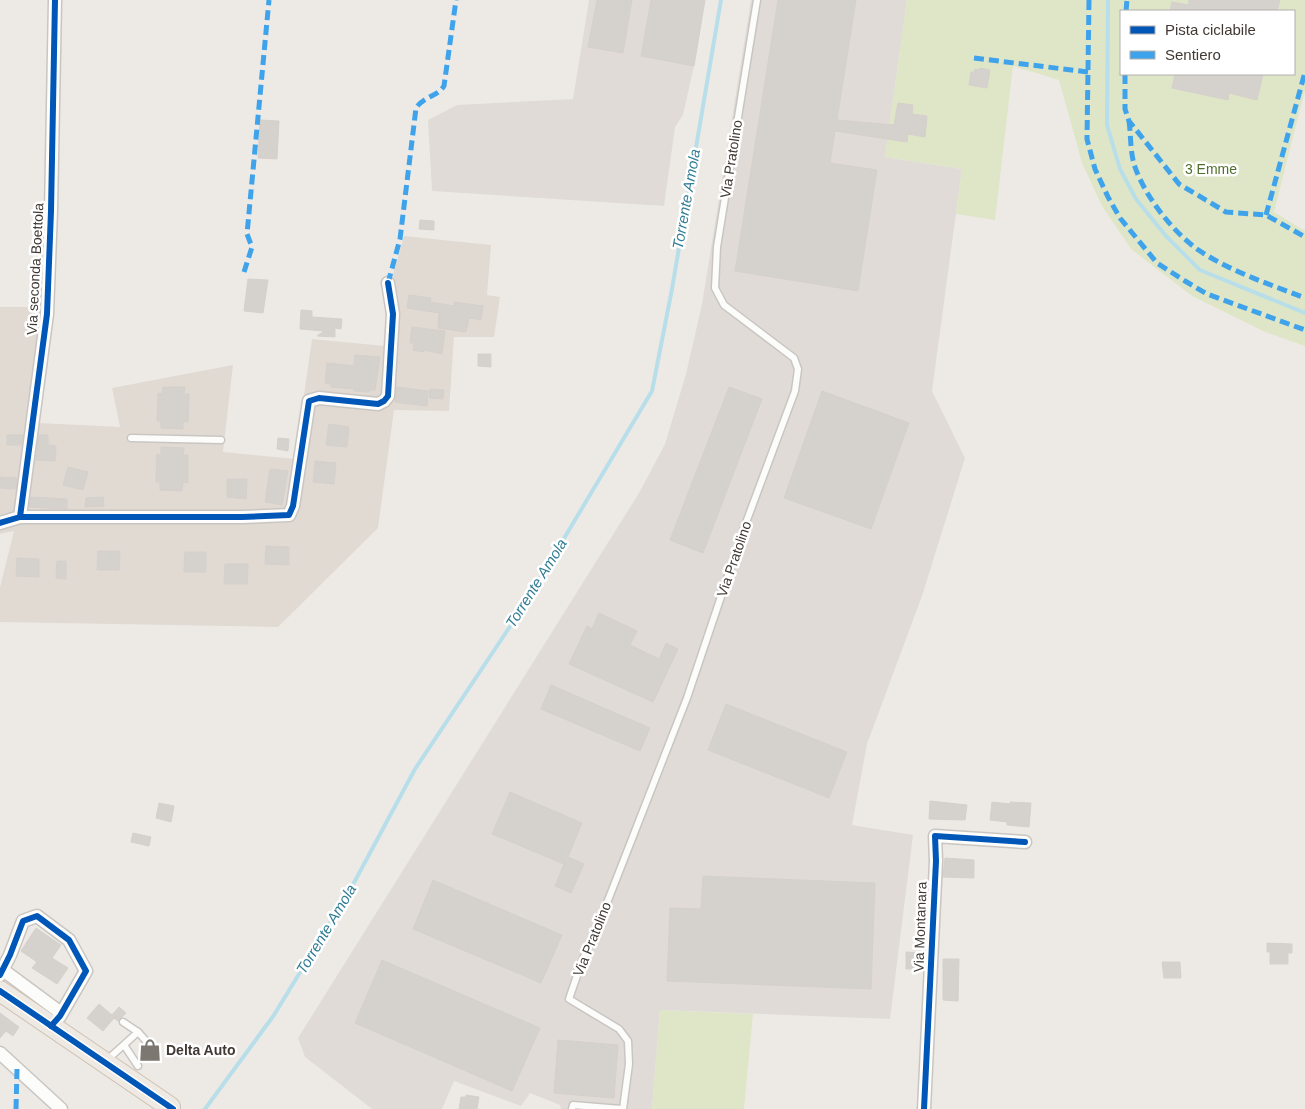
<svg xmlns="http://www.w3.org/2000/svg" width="1305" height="1109" viewBox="0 0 1305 1109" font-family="Arial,sans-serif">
  <rect width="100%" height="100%" fill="#edeae6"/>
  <polygon fill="#e1dad3" points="404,236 491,245 487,295 500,297 494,337 454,337 449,411 394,410 378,528 278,627 0,622 0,587 14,531 0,534 0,307 52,307 39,423 120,427 112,388 233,365 223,452 295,459 312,339 385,346 391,282"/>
  <g fill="#e0dbd7">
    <polygon points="589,0 705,0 694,66 683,115 675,127 664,206 432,191 428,120 457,105 573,99"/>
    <polygon points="751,0 907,0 885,157 962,169 932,391 965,458 922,596 867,744 852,825 913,835 890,1019 660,1010 652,1109 561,1109 560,1105 530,1093 521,1106 454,1081 442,1109 372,1109 305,1057 298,1038 639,493 665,444 686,374 702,304"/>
  </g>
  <g fill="#dfe6c7">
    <polygon points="907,0 1189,0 1188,5 1172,2 1170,11 1121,11 1121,74 1175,74 1172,88 1228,100 1234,74 1237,74 1232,94 1257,100 1263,74 1294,74 1294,11 1277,11 1280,0 1305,0 1305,90 1274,212 1305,231 1305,346 1265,332 1192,296 1131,249 1102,206 1082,163 1059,80 1013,66 995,220 956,214 962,169 885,157"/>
    <polygon points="660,1010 753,1014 744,1109 652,1109"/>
  </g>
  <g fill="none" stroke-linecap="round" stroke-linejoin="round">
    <g stroke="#b8dee9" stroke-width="4">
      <polyline points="1108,0 1107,125 1120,169 1136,199 1166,236 1200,270 1305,313"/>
      <polyline points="205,1109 274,1015 349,892 415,769 523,607 652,391 672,289 721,0"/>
    </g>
  </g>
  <g fill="#d5d1cd" stroke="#d5d0cc">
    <polygon points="597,0 632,0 623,53 588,47"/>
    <polygon points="651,0 705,0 694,66 641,56"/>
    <polygon points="778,0 856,0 837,120 894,125 898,103 913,105 912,114 927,116 925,137 908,134 907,142 835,131 830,163 877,170 858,291 735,271"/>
    <polygon points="1189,0 1280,0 1277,11 1170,11 1172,2 1188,5"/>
    <polygon points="980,68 990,70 987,88 969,85 971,72 974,72 975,69 979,70"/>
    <polygon points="1175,74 1263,74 1257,100 1229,93 1228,100 1172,88"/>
    <polygon points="260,120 279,121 277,159 258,158"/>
    <polygon points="420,220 434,221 434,230 419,229"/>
    <polygon points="248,279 268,280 263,313 244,311"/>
    <polygon points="409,295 431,298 430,302 454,306 454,302 483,306 481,320 469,318 466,332 438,328 439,313 407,308"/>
    <polygon points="301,310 312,311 312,317 342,319 341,329 335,328 335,337 317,336 324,331 300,329"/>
    <polygon points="412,327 445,331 442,354 424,350 424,352 413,350 414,343 410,343"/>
    <polygon points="478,354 491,354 491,367 478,366"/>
    <polygon points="355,355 380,357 375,390 370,390 369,392 354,391 354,389 331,387 331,384 325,383 327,363 354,366"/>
    <polygon points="163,387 185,387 184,394 189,394 188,422 183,422 183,429 161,428 161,421 157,421 158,393 162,394"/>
    <polygon points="397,387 428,391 427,406 395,402"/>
    <polygon points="729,387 762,399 703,553 670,540"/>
    <polygon points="430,389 444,390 443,399 429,398"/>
    <polygon points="822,391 909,423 871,529 784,498"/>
    <polygon points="329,424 349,427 347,447 326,445"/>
    <polygon points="7,435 23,435 21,445 7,445"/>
    <polygon points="39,435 48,435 48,445 56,446 55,461 36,460"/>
    <polygon points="278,438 289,439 288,451 277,449"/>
    <polygon points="161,447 184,448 183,455 188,455 188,483 183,482 182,491 160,490 160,482 156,482 157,454 161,455"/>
    <polygon points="315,461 336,463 334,484 313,482"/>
    <polygon points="68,467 88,472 83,490 63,485"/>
    <polygon points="270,469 288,471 282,505 265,502"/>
    <polygon points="0,477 17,478 16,489 0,488"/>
    <polygon points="227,479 247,479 246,499 227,497"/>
    <polygon points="31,497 67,499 67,509 29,507"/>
    <polygon points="103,497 104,506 85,507 86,498"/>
    <polygon points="266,546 289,547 289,565 265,564"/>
    <polygon points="98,551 120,551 119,570 97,570"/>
    <polygon points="185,552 206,552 206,572 184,572"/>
    <polygon points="17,558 39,559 39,577 16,576"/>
    <polygon points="57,561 66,561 66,579 56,578"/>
    <polygon points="225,564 248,564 247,584 224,584"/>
    <polygon points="599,613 637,631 630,645 659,659 666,643 678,649 653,702 569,664 587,626 592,629"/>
    <polygon points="551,685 650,728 640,751 541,709"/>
    <polygon points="726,704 847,752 829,798 708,750"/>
    <polygon points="510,792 582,823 568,857 584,864 571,893 555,886 564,864 492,834"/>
    <polygon points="930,801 967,805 965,820 929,819"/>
    <polygon points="992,802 1010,804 1010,802 1031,803 1029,827 1007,825 1007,822 990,820"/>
    <polygon points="159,803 174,806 171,822 156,818"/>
    <polygon points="133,833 151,837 149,846 131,842"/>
    <polygon points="945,858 974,860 974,878 943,877"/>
    <polygon points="703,876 875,883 871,989 667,981 670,908 701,909"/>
    <polygon points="433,880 562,935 541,983 413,929"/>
    <polygon points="36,928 61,945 52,958 68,968 57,984 32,968 37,962 21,951"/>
    <polygon points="1267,943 1292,944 1292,953 1288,953 1288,964 1270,964 1270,952 1267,952"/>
    <polygon points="906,952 923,953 922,969 906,969"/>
    <polygon points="943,959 959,959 958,1001 943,1000"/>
    <polygon points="382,960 540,1028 512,1091 355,1023"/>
    <polygon points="1162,962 1180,962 1181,978 1164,978"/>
    <polygon points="99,1004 112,1015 119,1007 126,1013 118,1021 114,1018 103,1031 87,1018"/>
    <polygon points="0,1013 19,1027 13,1036 6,1031 0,1038"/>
    <polygon points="558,1040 618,1045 614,1098 554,1093"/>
    <polygon points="466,1095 479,1097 477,1109 459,1109 461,1097 466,1097"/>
  </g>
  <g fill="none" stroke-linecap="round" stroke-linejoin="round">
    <defs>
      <g id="service">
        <polyline points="131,438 221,440"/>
        <polyline points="123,1022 138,1032"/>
        <polyline points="124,1045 138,1066"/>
        <polyline points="107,1060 138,1032 156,1052"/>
        <polyline points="572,1109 573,1105 621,1109"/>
        <polyline points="623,1109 629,1064 628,1041 619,1029 569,999 582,961 605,908 687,698 744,528 795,391 798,369 794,358 724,305 715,288 717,247 757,0"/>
      </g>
      <g id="minor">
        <polyline points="20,517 242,517 289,515 293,506 309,401 319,398 378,404 384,401 388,396 393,314 388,283"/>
        <polyline points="0,523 20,517 47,314 51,211 55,0"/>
        <polyline points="3,970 61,1013"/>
        <polyline points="0,975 10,955 23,921 37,916 69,940 86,971 60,1016 51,1026"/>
        <polyline points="0,1053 61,1109"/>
        <polyline points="924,1109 936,861 935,836 1025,842"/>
      </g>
      <polyline id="primary" points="0,991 170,1107"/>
    </defs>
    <use href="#service" stroke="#c9c6c2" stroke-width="9"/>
    <use href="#minor" stroke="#c9c6c2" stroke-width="15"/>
    <use href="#primary" stroke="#cec2b4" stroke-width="22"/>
    <use href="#service" stroke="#fcfcfb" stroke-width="6"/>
    <use href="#minor" stroke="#fcfcfb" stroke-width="12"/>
    <use href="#primary" stroke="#efe9e3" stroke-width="20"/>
    <g stroke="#3fa3eb" stroke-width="5" stroke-dasharray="10 5" stroke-linecap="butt">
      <polyline points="1089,0 1087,139 1095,169 1108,197 1120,218 1157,263 1185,281 1207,294 1305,330"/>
      <polyline points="1126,11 1127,0"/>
      <polyline points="974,58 1088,72"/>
      <polyline points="1125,74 1125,109 1129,121 1179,184 1226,212 1266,215 1305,237"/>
      <path d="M1129,121C1131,135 1130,153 1135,167C1145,196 1172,231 1197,249C1229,271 1269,284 1305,298"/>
      <polyline points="1266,215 1305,72"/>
      <polyline points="244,272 252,247 247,234 269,0"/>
      <path d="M388,283L400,239L416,108C424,96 437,97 444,86L456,0"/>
      <polyline points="16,1109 17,1069"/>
    </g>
    <defs>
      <g id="cycleway">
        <polyline points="20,517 242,517 289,515 293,506 309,401 319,398 378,404 384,401 388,396 393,314 388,283"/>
        <polyline points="0,523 20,517 47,314 51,211 55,0"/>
        <polyline points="0,975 10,955 23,921 37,916 69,940 86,971 60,1016 51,1026"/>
        <polyline points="0,991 173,1109"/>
        <polyline points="924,1109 936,861 935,836 1025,842"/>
      </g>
    </defs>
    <use href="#cycleway" stroke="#fff" stroke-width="9"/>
    <use href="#cycleway" stroke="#0057b8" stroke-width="6"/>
  </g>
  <defs>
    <symbol id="shop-bare" viewBox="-9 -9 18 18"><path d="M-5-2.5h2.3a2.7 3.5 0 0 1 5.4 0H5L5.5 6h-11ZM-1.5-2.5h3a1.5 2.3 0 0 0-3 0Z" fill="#7d7772" stroke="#fff" stroke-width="2.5" paint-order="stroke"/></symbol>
  </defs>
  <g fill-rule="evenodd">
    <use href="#shop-bare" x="134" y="1034" width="32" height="32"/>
  </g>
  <g text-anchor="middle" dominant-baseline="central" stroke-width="5" stroke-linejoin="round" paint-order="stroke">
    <g font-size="14" fill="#413934" stroke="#fff">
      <text transform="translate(731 159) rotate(-81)">Via Pratolino</text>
      <text transform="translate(35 269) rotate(-87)">Via seconda Boettola</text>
      <text transform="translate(734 559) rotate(-71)">Via Pratolino</text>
      <text transform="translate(920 927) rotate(-88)">Via Montanara</text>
      <text transform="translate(592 939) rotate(-68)">Via Pratolino</text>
    </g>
    <g font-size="14" fill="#516e2c" stroke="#fff">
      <text x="1211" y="169">3 Emme</text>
    </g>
    <g font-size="14" font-weight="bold" fill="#413934" stroke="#fff" text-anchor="start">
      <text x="166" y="1050">Delta Auto</text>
    </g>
    <g font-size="15" font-style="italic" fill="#317d95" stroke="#fff">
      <text transform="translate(686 199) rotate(-80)">Torrente Amola</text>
      <text transform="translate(536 583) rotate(-58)">Torrente Amola</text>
      <text transform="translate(326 929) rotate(-59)">Torrente Amola</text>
    </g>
  </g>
  <rect x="1120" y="10" width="175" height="65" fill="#ffffff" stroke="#b3b0ae"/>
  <rect x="1130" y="26" width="25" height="8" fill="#0057b8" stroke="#b3b0ae"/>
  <text x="1165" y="35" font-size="15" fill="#413934">Pista ciclabile</text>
  <rect x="1130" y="51" width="25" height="8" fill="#3fa3eb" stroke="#b3b0ae"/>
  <text x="1165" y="60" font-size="15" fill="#413934">Sentiero</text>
</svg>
